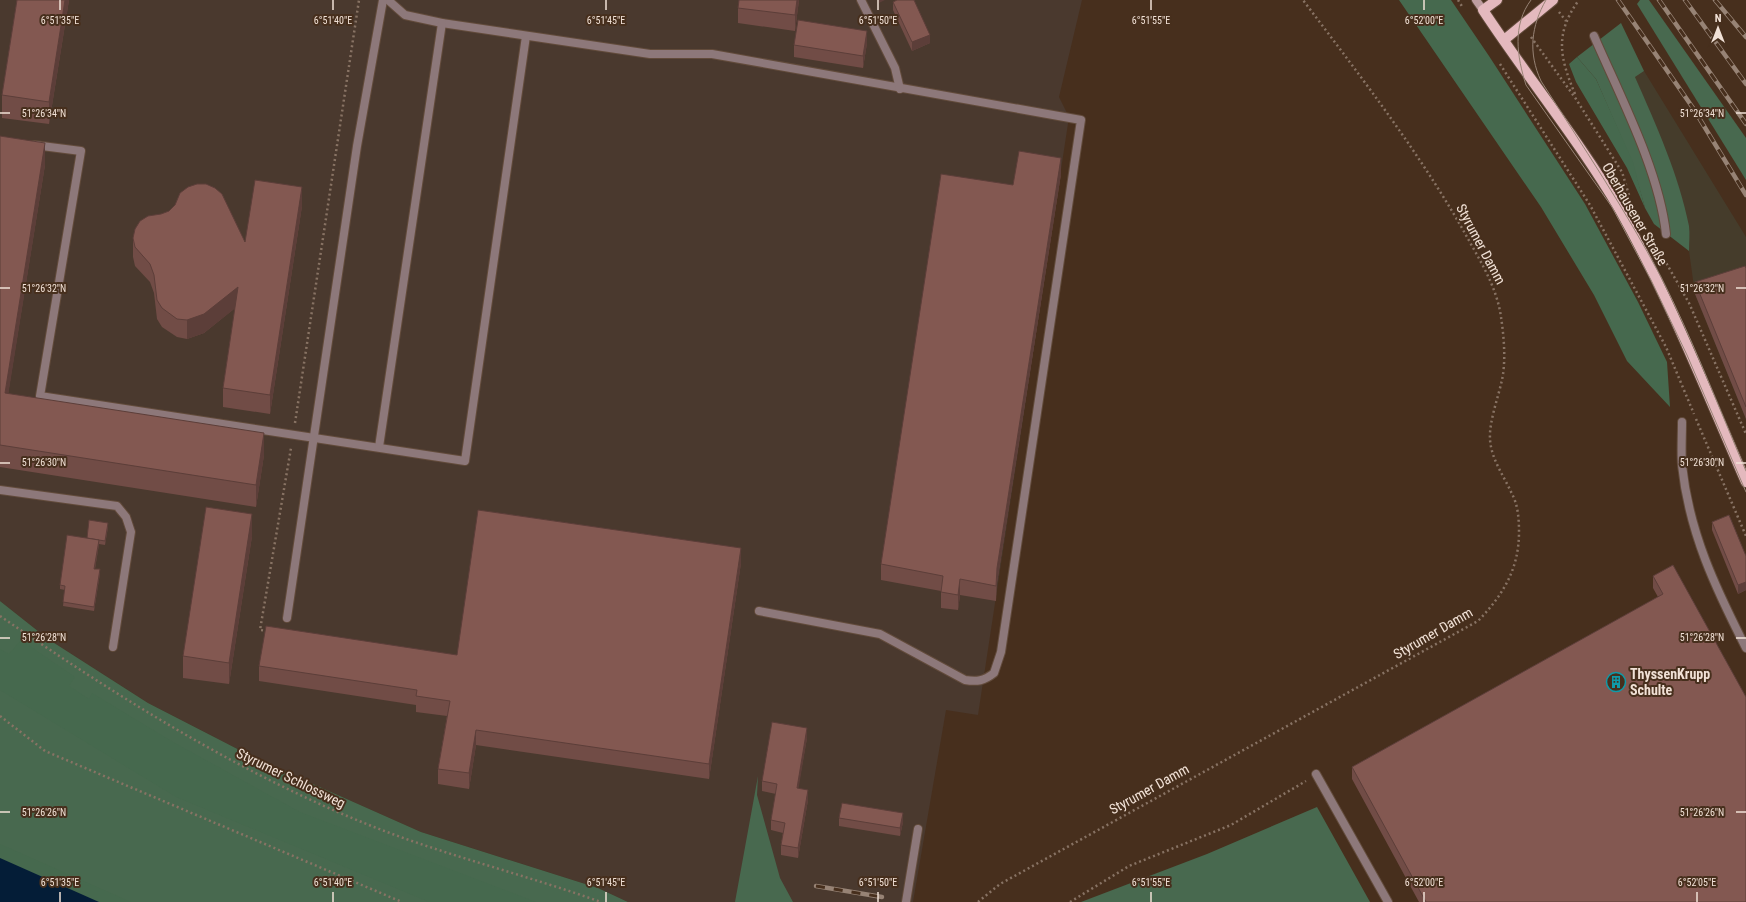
<svg xmlns="http://www.w3.org/2000/svg" width="1746" height="902" viewBox="0 0 1746 902" font-family="'Roboto Condensed',sans-serif">
  <rect width="100%" height="100%" fill="#472f1d"/>
  <polygon fill="#453c2b" points="1644,71 1746,237 1746,419 1695,294 1689,251 1689,228 1676,179 1635,77"/>
  <polygon fill="#4a392e" points="0,0 1082,0 1059,97 1069,117 978,715 946,710 913,902 628,902 598,888 421,832 259,760 148,703 48,639 0,601"/>
  <g fill="#48694f">
    <polygon points="1640,0 1649,0 1746,138 1746,180 1637,4"/>
    <path d="M1621,23L1644,71L1635,77C1656,125 1679,175 1689,226C1690,234 1689,243 1689,251L1654,224L1645,208L1632,162L1596,79L1577,57Z"/>
    <polygon points="0,601 48,639 148,703 259,760 421,832 598,888 628,902 0,902"/>
    <polygon points="758,776 757,795 780,878 793,902 735,902"/>
    <polygon points="1317,807 1370,902 1081,902 1207,854"/>
  </g>
  <g fill="#46694e">
    <polygon points="1399,0 1451,0 1489,56 1585,204 1638,302 1667,362 1670,407 1627,361 1594,295 1541,207"/>
    <polygon points="1577,57 1596,79 1633,162 1645,208 1627,168 1576,82 1569,64"/>
    <polygon points="21,640 75,677 69,686 89,699 92,693 173,742 300,812 536,902 429,902 176,797 0,690 0,649 9,654"/>
    <polygon points="0,844 131,902 99,902 0,858"/>
  </g>
  <polygon fill="#041d37" points="0,858 99,902 0,902"/>
  <g fill="none" stroke-linecap="round" stroke-linejoin="round">
    <defs>
      <g id="lane">
        <path d="M388,0L405,15L442,23L650,54H712L1081,120L1001,652L994,673C984,681 977,682 965,680L880,634L759,611"/>
        <polyline points="861,0 895,68 900,89"/>
        <path d="M1594,36C1620,96 1659,170 1666,234"/>
        <polyline points="34,145 81,151 40,396 465,461 526,36"/>
        <path d="M1682,422C1682,436 1681,451 1682,465C1689,533 1716,589 1746,648"/>
        <polyline points="379,447 442,23"/>
        <polyline points="0,490 117,506 126,517 131,532 113,647"/>
        <polyline points="287,618 357,146 383,0"/>
        <polyline points="1316,774 1388,902"/>
        <polyline points="906,902 918,829"/>
      </g>
      <polyline id="secondary" points="1476,0 1483,10"/>
      <g id="primary">
        <path d="M1497,0L1483,10C1527,77 1579,140 1620,210C1669,297 1706,391 1746,482"/>
        <polyline points="1504,40 1553,0"/>
      </g>
    </defs>
    <use href="#lane" stroke="#624b3b" stroke-width="10"/>
    <use href="#secondary" stroke="#624b3b" stroke-width="10"/>
    <use href="#primary" stroke="#624b3b" stroke-width="12"/>
    <g stroke="#887364" stroke-width="2.5" stroke-dasharray="2 3" stroke-linecap="butt">
      <polyline points="1458,0 1463,8"/>
      <polyline points="1559,12 1566,21"/>
      <polyline points="1531,37 1576,99 1622,172 1629,195"/>
      <polyline points="1500,64 1590,205 1666,347 1694,414"/>
      <path d="M1575,94C1560,58 1554,34 1579,0"/>
      <polyline points="1664,259 1689,303 1746,434"/>
      <polyline points="1696,419 1746,536"/>
      <polyline points="295,423 359,0"/>
      <path d="M0,616C118,697 240,774 374,827C448,856 526,875 601,902"/>
      <polyline points="268,631 260,630 291,448"/>
      <polyline points="0,716 45,751 402,902"/>
      <path d="M978,902L1000,884L1478,621C1503,595 1519,569 1519,532C1519,519 1518,505 1512,494C1504,476 1491,459 1490,439C1489,422 1498,398 1502,380C1506,361 1504,337 1501,317C1497,288 1481,262 1467,237C1420,153 1361,77 1303,0"/>
      <polyline points="1070,902 1129,866 1231,825 1306,781"/>
    </g>
    <use href="#lane" stroke="#8d787a" stroke-width="8"/>
    <use href="#secondary" stroke="#be9da0" stroke-width="8"/>
    <use href="#primary" stroke="#e4b9be" stroke-width="10"/>
    <g stroke="#978375" stroke-width="1">
      <path d="M1531,0C1512,25 1517,57 1526,85L1612,207L1651,280L1687,355L1746,492"/>
      <path d="M1546,0C1531,26 1528,53 1541,81C1582,145 1625,209 1661,277C1693,340 1718,406 1746,471"/>
    </g>
    <defs>
      <g id="rail">
        <polyline points="1618,0 1693,108 1746,195"/>
        <polyline points="1659,0 1746,124"/>
        <polyline points="1685,0 1746,84"/>
        <polyline points="1715,0 1746,37"/>
        <polyline points="816,886 882,897"/>
      </g>
    </defs>
    <use href="#rail" stroke="#978375" stroke-width="4.5"/>
    <use href="#rail" stroke="#472f1d" stroke-width="3" stroke-dasharray="9" stroke-linecap="butt"/>
  </g>
  <g fill="#714c46">
    <polygon points="17,0 69,0 49,124 2,118 2,95"/>
    <polygon points="799,0 795,31 738,23 738,8"/>
    <polygon points="893,2 930,43 912,51 893,10"/>
    <polygon points="867,43 863,68 794,57 794,45"/>
    <polygon points="0,136 45,165 8,394 264,455 256,507 0,467"/>
    <polygon points="1061,174 997,583 996,601 960,595 958,610 941,608 941,591 881,580 881,564"/>
    <polygon points="302,206 270,414 223,407 223,388 235,308 204,333 187,339 177,337 162,327 157,319 154,293 150,282 135,266 133,257 133,238 245,242"/>
    <polygon points="1746,268 1746,419 1695,294 1695,282"/>
    <polygon points="1712,522 1746,556 1746,590 1738,594 1712,530"/>
    <polygon points="108,527 105,545 99,544 95,569 100,573 94,611 63,606 65,590 60,589 60,585 87,538"/>
    <polygon points="252,536 229,684 183,678 183,656"/>
    <polygon points="741,563 709,779 476,745 469,789 438,784 438,769 447,716 416,712 416,705 259,681 259,666 457,655"/>
    <polygon points="1653,576 1746,697 1746,902 1419,902 1352,779 1352,767 1658,597 1653,588"/>
    <polygon points="807,738 798,788 808,800 798,858 781,855 781,845 783,833 771,830 771,820 776,794 762,791 762,781"/>
    <polygon points="839,818 903,822 900,836 839,826"/>
  </g>
  <g fill="#5c3e39">
    <polygon points="65,0 69,0 49,124 49,102"/>
    <polygon points="797,0 799,0 795,31 795,15"/>
    <polygon points="879,0 885,0 879,3"/>
    <polygon points="867,31 867,43 863,68 863,56"/>
    <polygon points="930,35 930,43 912,51 912,42"/>
    <polygon points="45,143 45,165 5,415 5,393"/>
    <polygon points="1061,158 1061,174 997,583 996,601 997,568"/>
    <polygon points="302,187 302,206 270,414 270,395"/>
    <polygon points="238,287 238,306 204,333 187,339 187,320"/>
    <polygon points="264,433 264,455 256,507 256,485"/>
    <polygon points="252,514 252,536 229,684 229,663"/>
    <polygon points="108,523 108,527 105,545 105,541"/>
    <polygon points="99,540 99,544 94,573 94,569"/>
    <polygon points="741,548 741,563 709,779 709,764"/>
    <polygon points="100,569 100,573 94,611 94,607"/>
    <polygon points="960,579 960,595 958,610 958,595"/>
    <polygon points="1746,582 1746,590 1738,594 1738,585"/>
    <polygon points="807,728 807,738 797,798 797,788"/>
    <polygon points="476,730 476,745 469,789 469,773"/>
    <polygon points="808,790 808,800 798,858 798,848"/>
    <polygon points="903,813 903,822 900,836 900,828"/>
  </g>
  <g fill="#835851" stroke="#5c3e39">
    <polygon points="17,0 65,0 49,102 2,95"/>
    <polygon points="739,0 797,0 795,15 738,8"/>
    <polygon points="897,0 914,0 930,35 912,42 893,2"/>
    <polygon points="798,20 867,31 863,56 794,45"/>
    <polygon points="0,136 45,143 5,393 264,433 256,485 0,445"/>
    <polygon points="1019,151 1061,158 997,568 996,586 960,579 958,595 941,592 943,576 881,564 941,174 1013,185"/>
    <polygon points="255,180 302,187 270,395 223,388 238,287 204,314 187,320 177,319 162,308 157,300 154,275 150,264 135,247 133,238 135,229 140,221 148,216 161,214 169,211 175,205 180,193 188,187 197,184 206,184 215,188 222,194 245,242"/>
    <polygon points="1745,266 1746,268 1746,407 1695,282"/>
    <polygon points="206,507 252,514 229,663 183,656"/>
    <polygon points="478,510 741,548 709,764 476,730 469,773 438,769 450,701 416,696 417,690 259,666 266,626 457,655"/>
    <polygon points="1729,515 1746,556 1746,582 1738,585 1712,522"/>
    <polygon points="89,520 108,523 105,541 87,538"/>
    <polygon points="67,535 99,540 94,569 100,569 94,607 63,602 65,586 60,585"/>
    <polygon points="1673,565 1746,697 1746,902 1426,902 1352,767 1663,594 1653,576"/>
    <polygon points="772,722 807,728 797,788 808,790 798,848 781,845 785,823 771,820 777,784 762,781"/>
    <polygon points="842,803 903,813 900,828 839,818"/>
  </g>
  <path fill="none" stroke="#f1e1d6" stroke-width="1.5" d="M60,0V10M333,0V10M606,0V10M878,0V10M1151,0V10M1424,0V10M0,113H10M1736,113H1746M0,288H10M1736,288H1746M0,463H10M1736,463H1746M0,638H10M1736,638H1746M0,812H10M1736,812H1746M60,892V902M333,892V902M606,892V902M878,892V902M1151,892V902M1424,892V902M1697,892V902"/>
  <defs>
    <symbol id="building-ring" viewBox="-11 -11 22 22"><circle r="9.5" fill="#472f1d" stroke="#0f9aa8" stroke-width="1.5"/><path d="M-4-6H4V6H1V3H-1V6H-4ZM-2.5-4.3h1.7v1.8h-1.7ZM.8-4.3h1.7v1.8H.8ZM-2.5-1h1.7V.8h-1.7ZM.8-1h1.7V.8H.8Z" fill="#0f9aa8"/></symbol>
  </defs>
  <g fill-rule="evenodd">
    <use href="#building-ring" x="1605" y="671" width="22" height="22"/>
  </g>
  <g text-anchor="middle" dominant-baseline="central" stroke-width="4" stroke-linejoin="round" paint-order="stroke">
    <g font-size="14" fill="#f1e1d6" stroke="#472f1d">
      <text transform="translate(1635 214) rotate(60)">Oberhausener Straße</text>
      <text transform="translate(1481 244) rotate(62)">Styrumer Damm</text>
      <text transform="translate(1433 633) rotate(-30)">Styrumer Damm</text>
      <text transform="translate(291 778) rotate(26)">Styrumer Schlossweg</text>
      <text transform="translate(1149 789) rotate(-29)">Styrumer Damm</text>
    </g>
    <g font-size="14" font-weight="bold" fill="#f1e1d6" stroke="#472f1d" text-anchor="start">
      <text x="1630" y="674">ThyssenKrupp<tspan x="1630" dy="16">Schulte</tspan></text>
    </g>
  </g>
  <g font-size="10" text-anchor="middle" fill="#f1e1d6" stroke="#472f1d" stroke-width="4" stroke-linejoin="round" paint-order="stroke">
    <text x="60" y="24">6°51'35"E</text>
    <text x="333" y="24">6°51'40"E</text>
    <text x="606" y="24">6°51'45"E</text>
    <text x="878" y="24">6°51'50"E</text>
    <text x="1151" y="24">6°51'55"E</text>
    <text x="1424" y="24">6°52'00"E</text>
    <text x="44" y="117">51°26'34"N</text>
    <text x="1702" y="117">51°26'34"N</text>
    <text x="44" y="292">51°26'32"N</text>
    <text x="1702" y="292">51°26'32"N</text>
    <text x="44" y="466">51°26'30"N</text>
    <text x="1702" y="466">51°26'30"N</text>
    <text x="44" y="641">51°26'28"N</text>
    <text x="1702" y="641">51°26'28"N</text>
    <text x="44" y="816">51°26'26"N</text>
    <text x="1702" y="816">51°26'26"N</text>
    <text x="60" y="886">6°51'35"E</text>
    <text x="333" y="886">6°51'40"E</text>
    <text x="606" y="886">6°51'45"E</text>
    <text x="878" y="886">6°51'50"E</text>
    <text x="1151" y="886">6°51'55"E</text>
    <text x="1424" y="886">6°52'00"E</text>
    <text x="1697" y="886">6°52'05"E</text>
  </g>
  <g transform="translate(1718 28)" stroke="#472f1d" stroke-width="3" paint-order="stroke">
  <path d="M0-3L7 15L0 10L-7 15Z" fill="#f1e1d6"/>
  <text y="-6" font-size="11" font-weight="bold" text-anchor="middle" fill="#f1e1d6">N</text>
  </g>
</svg>
